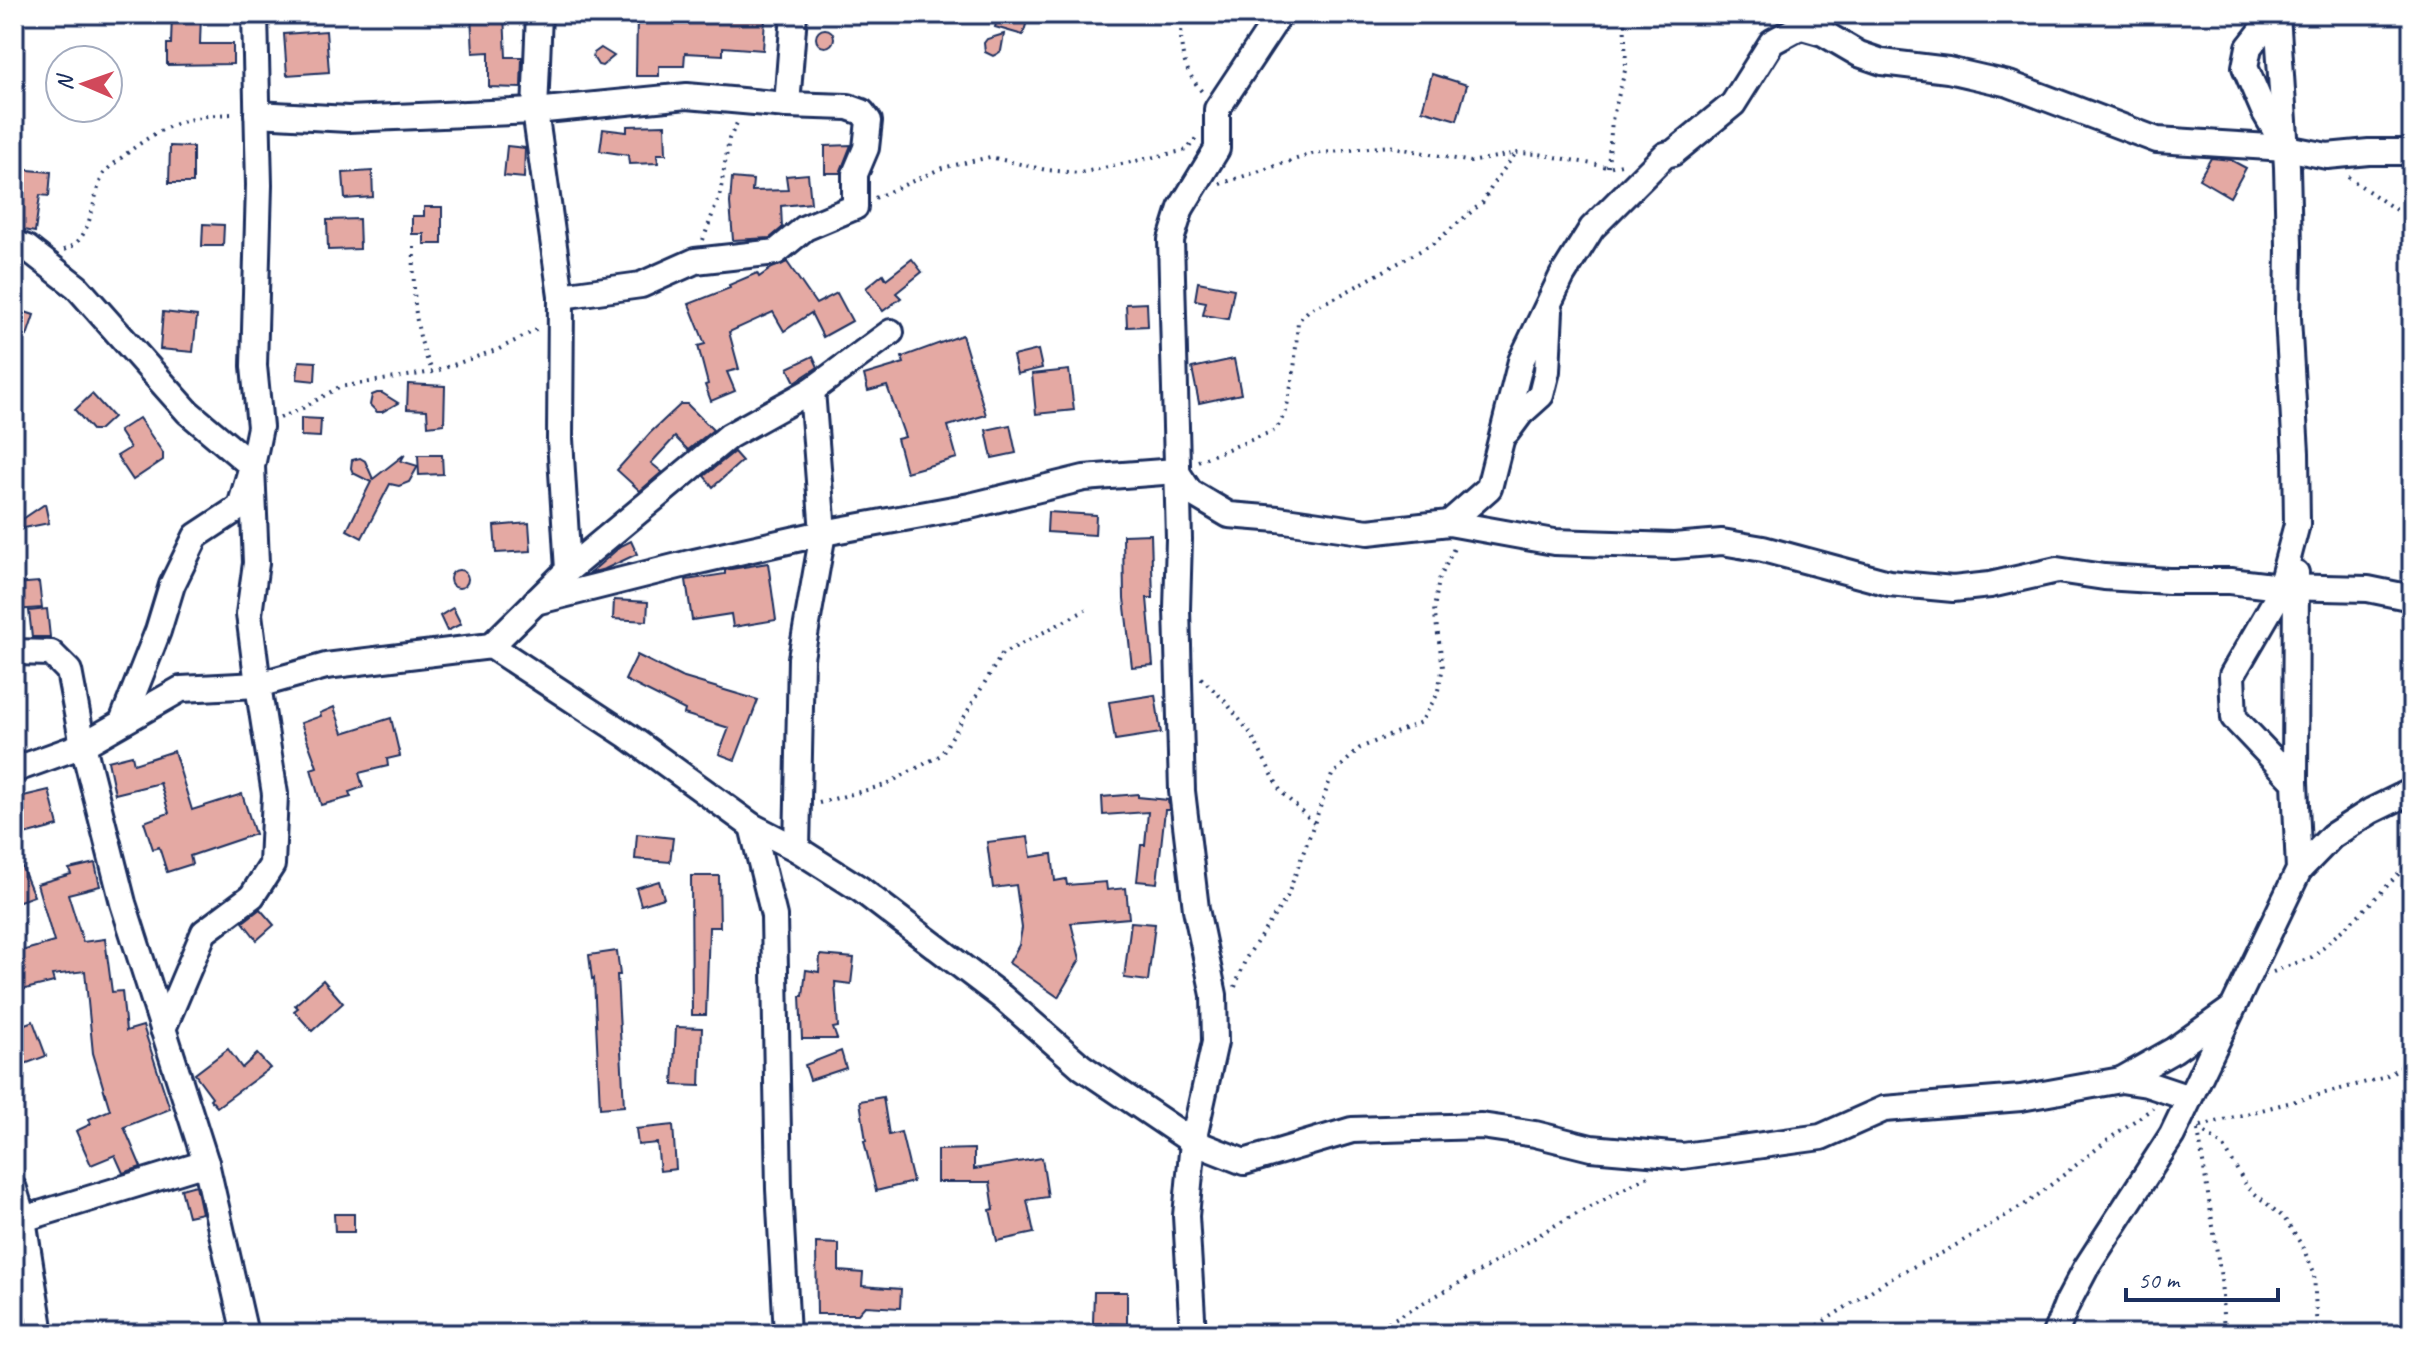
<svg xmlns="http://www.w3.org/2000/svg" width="2426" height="1348" viewBox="0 0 2426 1348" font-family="Caveat,sans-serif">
  <rect width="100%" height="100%" fill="#fff"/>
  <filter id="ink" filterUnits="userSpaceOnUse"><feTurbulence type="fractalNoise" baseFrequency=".0125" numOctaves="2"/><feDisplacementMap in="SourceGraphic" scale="16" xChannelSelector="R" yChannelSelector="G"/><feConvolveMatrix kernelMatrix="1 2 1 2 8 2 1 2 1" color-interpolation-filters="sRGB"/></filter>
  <g filter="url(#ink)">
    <g fill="#e4a9a3" stroke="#1b2f5e" stroke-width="2">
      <polygon points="172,14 201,14 200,44 233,44 233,64 167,65 167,44 171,44"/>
      <polygon points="471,14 504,14 506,57 522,57 521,88 489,87 489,52 473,53"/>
      <polygon points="637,14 715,14 765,19 763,50 723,47 723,55 685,53 684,66 659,66 659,76 636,76"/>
      <polygon points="999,14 1029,14 1023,35 995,27"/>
      <circle cx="825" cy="38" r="9"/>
      <polygon points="326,31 329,72 287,75 284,34"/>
      <polygon points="1004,34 1001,51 997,54 993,56 985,52 984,43 987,39"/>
      <polygon points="601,48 614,56 602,66 598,65 593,57 594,53"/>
      <polygon points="1432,74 1467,85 1457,120 1422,110"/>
      <polygon points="665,125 666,154 657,154 658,163 629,164 628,155 600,151 603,129 627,132 627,126"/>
      <polygon points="851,145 840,173 825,173 825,146"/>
      <polygon points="170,146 193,147 193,183 169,183"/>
      <polygon points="507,146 525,148 524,178 504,176"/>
      <polygon points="2211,158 2231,160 2246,168 2230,197 2199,179"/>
      <polygon points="16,169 51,172 49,196 40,195 35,232 14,228"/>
      <polygon points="372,171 373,197 345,199 343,173"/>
      <polygon points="808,174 811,203 781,206 782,228 770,238 733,240 730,203 732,178 753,180 752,191 788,190 786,176"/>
      <polygon points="424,207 442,207 442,244 424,244 424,234 412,234 412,216 424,216"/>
      <polygon points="359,219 360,249 328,250 327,220"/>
      <polygon points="203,224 224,225 223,246 202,246"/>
      <polygon points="912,259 922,272 896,293 901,298 883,311 866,288 883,274 886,279"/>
      <polygon points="787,262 816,304 837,293 852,321 823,337 811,313 784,331 773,312 729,332 739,369 727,372 735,391 711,401 705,385 708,384 698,346 705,344 689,304 730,288 729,285 757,273 759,277 772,268"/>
      <polygon points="1198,282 1234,289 1228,319 1203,315 1206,302 1195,300"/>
      <polygon points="1147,303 1148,326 1127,327 1126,304"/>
      <polygon points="19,310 34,315 27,336 14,331 14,323"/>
      <polygon points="163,312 197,316 193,352 160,349"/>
      <polygon points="962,335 986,415 948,426 957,458 906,472 897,439 905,437 887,386 868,391 864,375 904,363 902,357"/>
      <polygon points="1038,350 1042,368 1017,374 1013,356"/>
      <polygon points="813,356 818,367 795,382 788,368"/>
      <polygon points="1234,359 1241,394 1199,403 1192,368"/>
      <polygon points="299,361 316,362 315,381 297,379"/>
      <polygon points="1069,370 1074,410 1036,414 1032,374"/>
      <polygon points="408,384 445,386 444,424 428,426 427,410 407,409"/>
      <polygon points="377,393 382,393 398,403 382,412 377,412 370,405 372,395"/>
      <polygon points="92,394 113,417 99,430 92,430 75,410"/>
      <polygon points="681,404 687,404 713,430 688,450 675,437 651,463 662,472 640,491 617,470 650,433"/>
      <polygon points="139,418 163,453 163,460 133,480 117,456 130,448 119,431"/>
      <polygon points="301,418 321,419 320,437 301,436"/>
      <polygon points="1010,425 1016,453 992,458 986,430"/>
      <polygon points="734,452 742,461 713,487 704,476"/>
      <polygon points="405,454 401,461 418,466 409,482 399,486 390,484 362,538 347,530 371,482 353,473 351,468 352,460 360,458 365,461 373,479"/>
      <polygon points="418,455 442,455 443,474 419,475"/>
      <polygon points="45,504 49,523 14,530 14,525"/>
      <polygon points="1048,512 1096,515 1095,535 1047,532"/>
      <polygon points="529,523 531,551 496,553 494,526"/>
      <polygon points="1151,534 1153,598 1147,598 1153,665 1132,667 1124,598 1123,535"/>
      <polygon points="631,541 637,554 605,569 590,573 621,546"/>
      <polygon points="768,563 776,620 733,627 731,614 692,620 686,580 725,574 725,570"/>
      <circle cx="459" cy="579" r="9"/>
      <polygon points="39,582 42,608 14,610 14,584"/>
      <polygon points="614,600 648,602 647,621 613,619"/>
      <polygon points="453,608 461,624 447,631 440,616"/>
      <polygon points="47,609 50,637 32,637 29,611"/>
      <polygon points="637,655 681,677 758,700 735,760 719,754 729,728 684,714 685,710 625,680"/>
      <polygon points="1155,695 1161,733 1115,740 1109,702"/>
      <polygon points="334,707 343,733 391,718 400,756 387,759 388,766 359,773 363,787 349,792 351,797 321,805 311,769 317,767 301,723 321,716 320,713"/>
      <polygon points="174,751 192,810 242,794 255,834 190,856 192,864 167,872 159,847 153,849 144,822 169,813 160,783 115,794 108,761 132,755 134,764"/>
      <polygon points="49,790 58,826 24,835 15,798"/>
      <polygon points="1138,794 1138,797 1168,800 1169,810 1165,810 1157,883 1137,881 1141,845 1145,845 1148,812 1103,815 1102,797"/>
      <polygon points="637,834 673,838 670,862 635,859"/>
      <polygon points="1028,837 1031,857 1052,854 1055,881 1066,879 1067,885 1106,882 1107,890 1126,888 1129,918 1071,923 1080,959 1058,997 1009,963 1019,945 1022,928 1016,885 993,888 987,842"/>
      <polygon points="14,848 34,896 14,903"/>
      <polygon points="95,863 100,886 68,894 83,942 105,939 112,992 122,991 126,1031 143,1026 170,1109 124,1127 141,1167 123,1173 115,1155 91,1165 76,1131 91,1124 89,1119 110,1110 93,1053 85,971 52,975 54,982 21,990 14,963 14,953 54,942 37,884 71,874 69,869"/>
      <polygon points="691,876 719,876 720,927 709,927 706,1015 692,1015"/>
      <polygon points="659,881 664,898 641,905 636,888"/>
      <polygon points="260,909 274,925 257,940 243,922"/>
      <polygon points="1131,922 1155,924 1148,981 1124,978"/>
      <polygon points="617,951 620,975 617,975 624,1106 600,1108 594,978 592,979 589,955"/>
      <polygon points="820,955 854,958 851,984 835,982 838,1027 833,1028 837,1039 802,1039 800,996 803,996 806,970 819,972"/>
      <polygon points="323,980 343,1003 312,1031 294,1011 298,1008 295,1005"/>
      <polygon points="33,1021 46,1056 14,1068 14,1028"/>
      <polygon points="676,1027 702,1028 700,1086 673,1085"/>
      <polygon points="228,1049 242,1068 257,1054 270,1068 217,1107 210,1099 212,1097 195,1074"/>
      <polygon points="841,1051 846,1068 810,1080 805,1065"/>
      <polygon points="883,1097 889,1135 901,1132 913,1182 876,1191 864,1141 866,1141 860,1101"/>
      <polygon points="673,1125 676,1169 660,1171 657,1143 638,1145 636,1129"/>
      <polygon points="974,1149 974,1169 1042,1158 1048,1197 1027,1200 1034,1233 997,1241 990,1210 994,1209 990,1182 937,1182 937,1150"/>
      <polygon points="196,1185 202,1213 188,1216 181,1189"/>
      <polygon points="334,1214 354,1214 354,1232 335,1232"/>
      <polygon points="816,1243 839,1244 839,1271 863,1273 862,1286 901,1289 900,1308 865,1306 858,1314 817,1314"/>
      <polygon points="1094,1292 1127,1292 1127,1324 1093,1323"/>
    </g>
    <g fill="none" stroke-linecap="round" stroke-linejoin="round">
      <defs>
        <g id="street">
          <polyline points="2275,14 2249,47 2245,67 2264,111 2282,142"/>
          <polyline points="1802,27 1823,33 1859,54 1882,62 1948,70 2009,84 2157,140 2286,148 2327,156 2369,152 2412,152"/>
          <polyline points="787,105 794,14"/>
          <polyline points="257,114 348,119 535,111 687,96 787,105 848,107 862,112 869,121 866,148 855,174 855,207 805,228 776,252 695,261 641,285 561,296"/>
          <polyline points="14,243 27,248 77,287 188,412 252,466 256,563 249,614 258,685 275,794 272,865 252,896 204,932 163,1029"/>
          <polyline points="1507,432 1521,413 1541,395 1547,371 1550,311"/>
          <polyline points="1449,523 1554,542 1674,546 1722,542 1763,549 1889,583 1953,589 1990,585 2057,570 2104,577 2169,581 2230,581 2280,587 2368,589 2412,598"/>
          <polyline points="568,570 729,436 812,390 891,332"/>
          <polyline points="535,602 690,563 823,533 970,506 1084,478 1176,471 1190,492 1229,515 1278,519 1368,532 1449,523 1489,488 1521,361 1562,276 1592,228 1665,155 1673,153 1733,104 1772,42 1824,14"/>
          <polyline points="491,646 568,570 560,439 561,296 535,111 539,14"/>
          <polyline points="14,652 51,653 69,671 83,745 123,903 206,1163 245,1334"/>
          <polyline points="122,722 158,631 172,585 196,536 240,507 252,466 260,427 254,366 259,185 255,14"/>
          <polyline points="14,770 83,745 181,689 258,685 326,666 491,646 628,736 752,826 797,849 860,889 1002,997 1082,1067 1193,1142 1244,1162 1352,1130 1481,1126 1535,1134 1591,1148 1683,1156 1821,1137 1884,1109 2021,1098 2121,1080 2147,1084 2189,1098"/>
          <polyline points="2295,782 2296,573"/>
          <polyline points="752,826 774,916 779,1189 787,1334"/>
          <polyline points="797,849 801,658 823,533 812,390"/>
          <polyline points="2299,870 2332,836 2371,811 2412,791"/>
          <polyline points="2121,1080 2174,1050 2230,1010"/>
          <polyline points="14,1189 23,1219 41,1334"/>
          <polyline points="23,1219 206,1163"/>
          <polyline points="1193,1334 1186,1216 1193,1142 1215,1042 1214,995 1196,909 1182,791 1177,609 1179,539 1171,240 1181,208 1217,149 1217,109 1280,14"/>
          <polyline points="2055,1334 2067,1304 2086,1268 2172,1135 2299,870 2295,782 2234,718 2232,675 2278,596 2297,524 2296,453 2288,318 2289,246 2287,167 2277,14"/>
        </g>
      </defs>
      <use href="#street" stroke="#1b2f5e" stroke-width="30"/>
      <g stroke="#1b2f5e" stroke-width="4" stroke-dasharray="2 6" stroke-linecap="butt">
        <path d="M1182,14C1180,49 1180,65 1203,93"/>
        <polyline points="1608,167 1612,120 1626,67 1624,14"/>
        <polyline points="2348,177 2412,221"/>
        <polyline points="1220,184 1312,154 1389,146 1471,162 1516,153 1539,154 1608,167 1626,163"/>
        <polyline points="875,198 942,168 990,157 1046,170 1080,173 1187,150 1196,138"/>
        <polyline points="703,240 720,194 729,139 737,123"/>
        <path d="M414,247C413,290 413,333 433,372"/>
        <path d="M64,250C93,241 91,199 103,175C107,169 115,163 121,158C159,127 186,115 235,114"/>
        <polyline points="280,418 303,408 339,387 433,372 499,349 538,329"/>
        <polyline points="1198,461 1276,430 1286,411 1294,371 1298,321 1310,309 1339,296 1434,243 1483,202 1495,181 1516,153"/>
        <polyline points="1201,678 1224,700 1251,734 1281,792 1314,823"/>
        <polyline points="819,803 885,785 941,755 1002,654 1086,610"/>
        <polyline points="2273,972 2312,957 2362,912 2412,860"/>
        <polyline points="1235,987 1246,958 1287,897 1332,775 1360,748 1421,722 1437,695 1443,667 1434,609 1439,580 1456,544"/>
        <polyline points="2201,1126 2382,1078 2412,1061"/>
        <polyline points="2199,1128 2224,1147 2247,1187 2284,1218 2301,1244 2314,1272 2317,1334"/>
        <polyline points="2198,1130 2221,1278 2224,1334"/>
        <polyline points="1367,1334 1481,1271 1552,1227 1650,1175"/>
        <polyline points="1804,1334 1894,1276 1944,1252 2029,1202 2117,1133 2153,1108"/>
      </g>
      <use href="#street" stroke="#fff" stroke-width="24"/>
    </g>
  </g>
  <rect width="2426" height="1348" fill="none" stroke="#fff" stroke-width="48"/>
  <rect x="24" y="24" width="2378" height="1300" fill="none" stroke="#1b2f5e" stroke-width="3" filter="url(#ink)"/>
  <g transform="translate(84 84) rotate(272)"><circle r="38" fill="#ffffff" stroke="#a4acbf" stroke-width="2"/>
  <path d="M0-6L14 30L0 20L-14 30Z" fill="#d1495b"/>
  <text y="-12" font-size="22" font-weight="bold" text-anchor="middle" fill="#1b2f5e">N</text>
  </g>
  <path d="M2126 1288v12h152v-12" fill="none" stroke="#1b2f5e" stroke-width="4"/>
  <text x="2138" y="1288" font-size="24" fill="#1b2f5e" stroke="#ffffff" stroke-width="6" paint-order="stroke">50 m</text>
</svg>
